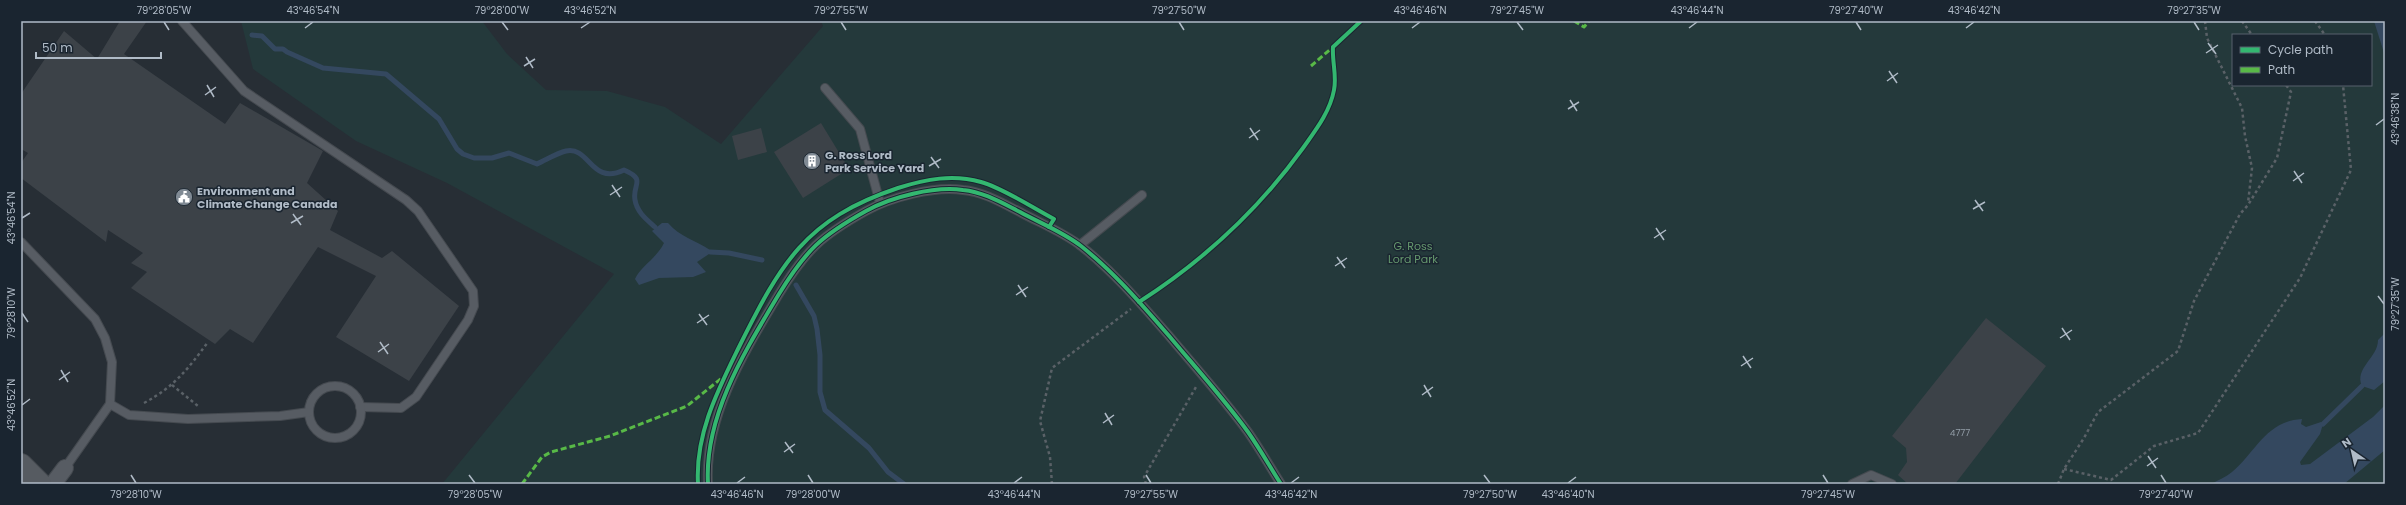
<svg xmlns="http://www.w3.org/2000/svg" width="2406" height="505" viewBox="0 0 2406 505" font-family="Poppins,sans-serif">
  <rect width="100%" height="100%" fill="#272e35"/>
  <path fill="#24393b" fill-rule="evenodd" d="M241,21H482L507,54L546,90L607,91L665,107L721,144L823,26L821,21H2385V484H442L614,274L447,183L356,141L253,69ZM2233,35H2371V85H2233Z"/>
  <g fill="#34485f">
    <polygon points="2374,21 2385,21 2385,56"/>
    <path d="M662,223H668C680,237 695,240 710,250L709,254L697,262L706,272L693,277L659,278L639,285L635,279C641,266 656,259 664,243L652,231Z"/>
    <path d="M2385,333V381L2374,390L2362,386C2354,368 2378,358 2378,340Z"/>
    <path d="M2385,405V450L2344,484H2211C2218,480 2226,477 2232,472C2256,452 2266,421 2302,419L2301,424L2306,427L2321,422L2323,424L2320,434L2300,462L2301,465L2310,464L2373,417Z"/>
  </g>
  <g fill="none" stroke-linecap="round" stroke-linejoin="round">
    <g stroke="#34485f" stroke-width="5">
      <path d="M252,35L262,36L275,49H283L287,52L323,68L386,74L439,119L457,149L463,154L474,158H492L509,153L537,164C546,160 557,153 566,151C590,146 591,186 624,170C647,180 632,184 635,200C637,212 646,219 655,227"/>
      <polyline points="710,252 729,253 762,260"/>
      <polyline points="796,285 814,316 817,329 820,355 820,392 825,410 869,448 888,472 904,484"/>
      <polyline points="2323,424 2362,386"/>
    </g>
  </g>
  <g fill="#3c4248">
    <polygon points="120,21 147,21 124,54 225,124 240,103 323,151 307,183 338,211 330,230 382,258 392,251 459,306 409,381 336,337 376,276 318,247 253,343 230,329 215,344 131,288 147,272 131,263 143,253 108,230 106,242 21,178 21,163 28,153 21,149 21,94 64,31 97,59"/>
    <polygon points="821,123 849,169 803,198 774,152"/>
    <polygon points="761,128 767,152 738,160 732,136"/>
    <polygon points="1986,318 2046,366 1955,484 1908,484 1898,475 1907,462 1906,448 1892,436"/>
  </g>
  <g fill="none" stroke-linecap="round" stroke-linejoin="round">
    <defs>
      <g id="service">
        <polyline points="182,21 244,91 406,200 418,211 473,291 474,306 468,320 416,397 401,408 360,407"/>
        <polyline points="825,88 860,129 880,203"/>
        <polyline points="21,242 95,319 105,338 112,362 110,404 65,468"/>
        <polyline points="1080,245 1142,195"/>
        <circle cx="335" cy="412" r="26"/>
        <polyline points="110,404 129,415 188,419 280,416 309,412"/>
        <path d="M708,484C704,416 745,351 779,294C806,250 821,236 866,211C891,197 934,186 963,190C984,192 1002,203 1020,212C1040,223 1063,232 1081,246C1115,273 1142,305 1170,337C1196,368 1224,399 1248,432C1260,449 1270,467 1281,484"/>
        <polyline points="1852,484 1871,475 1892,484"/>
      </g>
      <polyline id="minor" points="53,484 65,468"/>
      <polyline id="secondary" points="21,465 40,484"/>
    </defs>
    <use href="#service" stroke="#454a50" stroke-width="10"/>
    <use href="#minor" stroke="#454a50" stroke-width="18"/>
    <use href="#secondary" stroke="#454a50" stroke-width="24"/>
    <g stroke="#5a6167" stroke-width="2.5" stroke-dasharray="3 3" stroke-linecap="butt">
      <polyline points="2205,21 2207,38 2242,108 2245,136 2252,168 2248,203"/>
      <polyline points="2242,21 2252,35"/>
      <polyline points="2315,21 2325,35"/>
      <polyline points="172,385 198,406"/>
      <path d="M144,403C174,387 188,369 208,342"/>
      <polyline points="2064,469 2111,480 2154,446 2198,433 2300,278 2351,170 2343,85"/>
      <polyline points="1052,484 1050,457 1040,421 1052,368 1131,309"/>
      <polyline points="1146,484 1144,477 1196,387"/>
      <polyline points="2058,484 2064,469 2084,438 2098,412 2178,351 2194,301 2240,214 2248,205 2277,158 2291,92 2286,85"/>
    </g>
    <use href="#service" stroke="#575c63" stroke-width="8"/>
    <use href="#minor" stroke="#575c63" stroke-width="16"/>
    <use href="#secondary" stroke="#565b61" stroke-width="22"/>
    <g stroke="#58b947" stroke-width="3" stroke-dasharray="6 3" stroke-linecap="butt">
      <polyline points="1574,21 1584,27 1589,21"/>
      <polyline points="1311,66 1333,47"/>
      <polyline points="522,484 542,457 551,452 610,436 669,413 687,406 723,377"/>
    </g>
    <defs>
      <g id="cycleway">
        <path d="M1139,302C1203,261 1259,209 1303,148C1315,131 1330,112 1334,90C1337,76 1332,62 1333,47L1361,21"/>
        <path d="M698,484C695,434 718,390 739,347C781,263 805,219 898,188C926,179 953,174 981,182C1003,188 1033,208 1054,219L1049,227"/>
        <path d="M708,484C704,416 745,351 779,294C806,250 821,236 866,211C891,197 934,186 963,190C984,192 1002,203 1020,212C1040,223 1063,232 1081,246C1115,273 1142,305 1170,337C1196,368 1224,399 1248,432C1260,449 1270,467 1281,484"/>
      </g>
    </defs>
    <use href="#cycleway" stroke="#1a2530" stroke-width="6"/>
    <use href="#cycleway" stroke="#33b770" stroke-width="4"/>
  </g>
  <path fill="none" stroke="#b0bbc7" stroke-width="1.5" d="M164,22L169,30M502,22L508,30M841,22L846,30M1179,22L1184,30M1517,22L1523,30M1856,22L1861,30M2194,22L2199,30M305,28L313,22M581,28L590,22M1412,28L1420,22M1689,28L1697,22M1966,28L1974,22M2208,43L2216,54M2206,53L2218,45M526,57L533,68M524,66L535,59M1889,71L1897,83M1887,81L1898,73M207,85L214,97M205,95L216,87M1570,100L1577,111M1568,109L1579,102M2376,125L2384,119M1250,128L1258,140M1249,138L1260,130M931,157L939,168M929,166L941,159M2294,171L2302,183M2293,181L2304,173M612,185L620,197M610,195L622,187M1975,200L1983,211M1973,209L1985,202M293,214L301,225M22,218L30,213M291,223L303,216M1656,228L1664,240M1654,238L1666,230M1337,257L1345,268M1335,266L1347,258M1018,285L1026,297M1016,295L1028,287M2378,296L2384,304M22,313L28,322M699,314L707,325M697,323L709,315M2062,328L2070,340M2060,338L2072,330M380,342L388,354M378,352L389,344M1743,356L1751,368M1741,366L1753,358M61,370L68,382M59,380L70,372M1424,385L1431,397M1422,395L1433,387M22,405L30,399M1105,413L1112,425M1103,423L1114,415M785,442L793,453M784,452L795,444M2148,456L2156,468M2147,466L2158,458M131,475L136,483M469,475L475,483M808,475L813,483M1146,475L1151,483M1484,475L1490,483M1823,475L1828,483M2161,475L2166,483M737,483L745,477M1014,483L1022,477M1291,483L1299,477M1568,483L1576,477"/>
  <defs>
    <symbol id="building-disc" viewBox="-11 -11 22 22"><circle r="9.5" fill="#808a94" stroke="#1a2530"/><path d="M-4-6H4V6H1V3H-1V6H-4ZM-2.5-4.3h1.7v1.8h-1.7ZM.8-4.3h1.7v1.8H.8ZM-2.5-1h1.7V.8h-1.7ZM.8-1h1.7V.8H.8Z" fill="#fff"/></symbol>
    <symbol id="civic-disc" viewBox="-11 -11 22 22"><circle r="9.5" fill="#808a94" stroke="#1a2530"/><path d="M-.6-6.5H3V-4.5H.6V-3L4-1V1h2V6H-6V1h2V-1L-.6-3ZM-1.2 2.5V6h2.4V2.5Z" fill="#fff"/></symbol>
  </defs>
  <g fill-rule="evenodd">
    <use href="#building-disc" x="802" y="151" width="20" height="20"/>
    <use href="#civic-disc" x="174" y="187" width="20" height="20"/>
  </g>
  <g text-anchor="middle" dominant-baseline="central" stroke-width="3" stroke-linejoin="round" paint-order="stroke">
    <g font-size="9" fill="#939da7">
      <text x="1960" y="433">4777</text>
    </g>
    <g font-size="11" font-weight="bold" fill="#b0bbc7" stroke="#1a2530" text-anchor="start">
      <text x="825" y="155">G. Ross Lord<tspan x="825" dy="13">Park Service Yard</tspan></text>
      <text x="197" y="191">Environment and<tspan x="197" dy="13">Climate Change Canada</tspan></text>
    </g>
    <g font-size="11" fill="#66996e" stroke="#1a2530">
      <text x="1413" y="246">G. Ross<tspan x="1413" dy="13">Lord Park</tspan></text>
    </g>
  </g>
  <rect width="2406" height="505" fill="none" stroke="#1a2530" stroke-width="44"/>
  <rect x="2232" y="34" width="140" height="52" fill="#1a2530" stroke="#56616c"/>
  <rect x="2240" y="47" width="20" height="6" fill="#33b770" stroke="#56616c"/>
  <text x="2268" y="54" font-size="12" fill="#b0bbc7">Cycle path</text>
  <rect x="2240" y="67" width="20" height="6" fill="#58b947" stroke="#56616c"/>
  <text x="2268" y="74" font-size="12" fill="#b0bbc7">Path</text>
  <g transform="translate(2352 451) rotate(326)" stroke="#1a2530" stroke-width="3" paint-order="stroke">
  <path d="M0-3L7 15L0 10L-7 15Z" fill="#b0bbc7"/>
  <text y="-6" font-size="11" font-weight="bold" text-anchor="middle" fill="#b0bbc7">N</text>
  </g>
  <path d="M36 52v6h125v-6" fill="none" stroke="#b0bbc7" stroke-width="2"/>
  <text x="42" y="52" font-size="12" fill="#b0bbc7" stroke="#1a2530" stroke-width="3" paint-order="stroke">50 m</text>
  <rect x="22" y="22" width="2362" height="461" fill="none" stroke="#b0bbc7" stroke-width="1.5"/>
  <g font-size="10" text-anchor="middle" fill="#b0bbc7">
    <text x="164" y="14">79°28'05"W</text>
    <text x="313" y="14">43°46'54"N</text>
    <text x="502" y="14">79°28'00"W</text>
    <text x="590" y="14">43°46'52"N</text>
    <text x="841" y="14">79°27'55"W</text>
    <text x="1179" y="14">79°27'50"W</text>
    <text x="1420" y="14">43°46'46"N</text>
    <text x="1517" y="14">79°27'45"W</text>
    <text x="1697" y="14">43°46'44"N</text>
    <text x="1856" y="14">79°27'40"W</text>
    <text x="1974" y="14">43°46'42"N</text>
    <text x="2194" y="14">79°27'35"W</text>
    <text transform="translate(2395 119) rotate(-90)" y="4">43°46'38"N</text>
    <text transform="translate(11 218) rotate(-90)" y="4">43°46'54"N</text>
    <text transform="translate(2395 304) rotate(-90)" y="4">79°27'35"W</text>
    <text transform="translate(11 313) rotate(-90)" y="4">79°28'10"W</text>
    <text transform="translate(11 405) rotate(-90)" y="4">43°46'52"N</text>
    <text x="136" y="498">79°28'10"W</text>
    <text x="475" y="498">79°28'05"W</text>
    <text x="737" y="498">43°46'46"N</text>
    <text x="813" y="498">79°28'00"W</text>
    <text x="1014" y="498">43°46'44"N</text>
    <text x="1151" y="498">79°27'55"W</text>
    <text x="1291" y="498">43°46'42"N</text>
    <text x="1490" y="498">79°27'50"W</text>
    <text x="1568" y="498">43°46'40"N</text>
    <text x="1828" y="498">79°27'45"W</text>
    <text x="2166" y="498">79°27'40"W</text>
  </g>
</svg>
